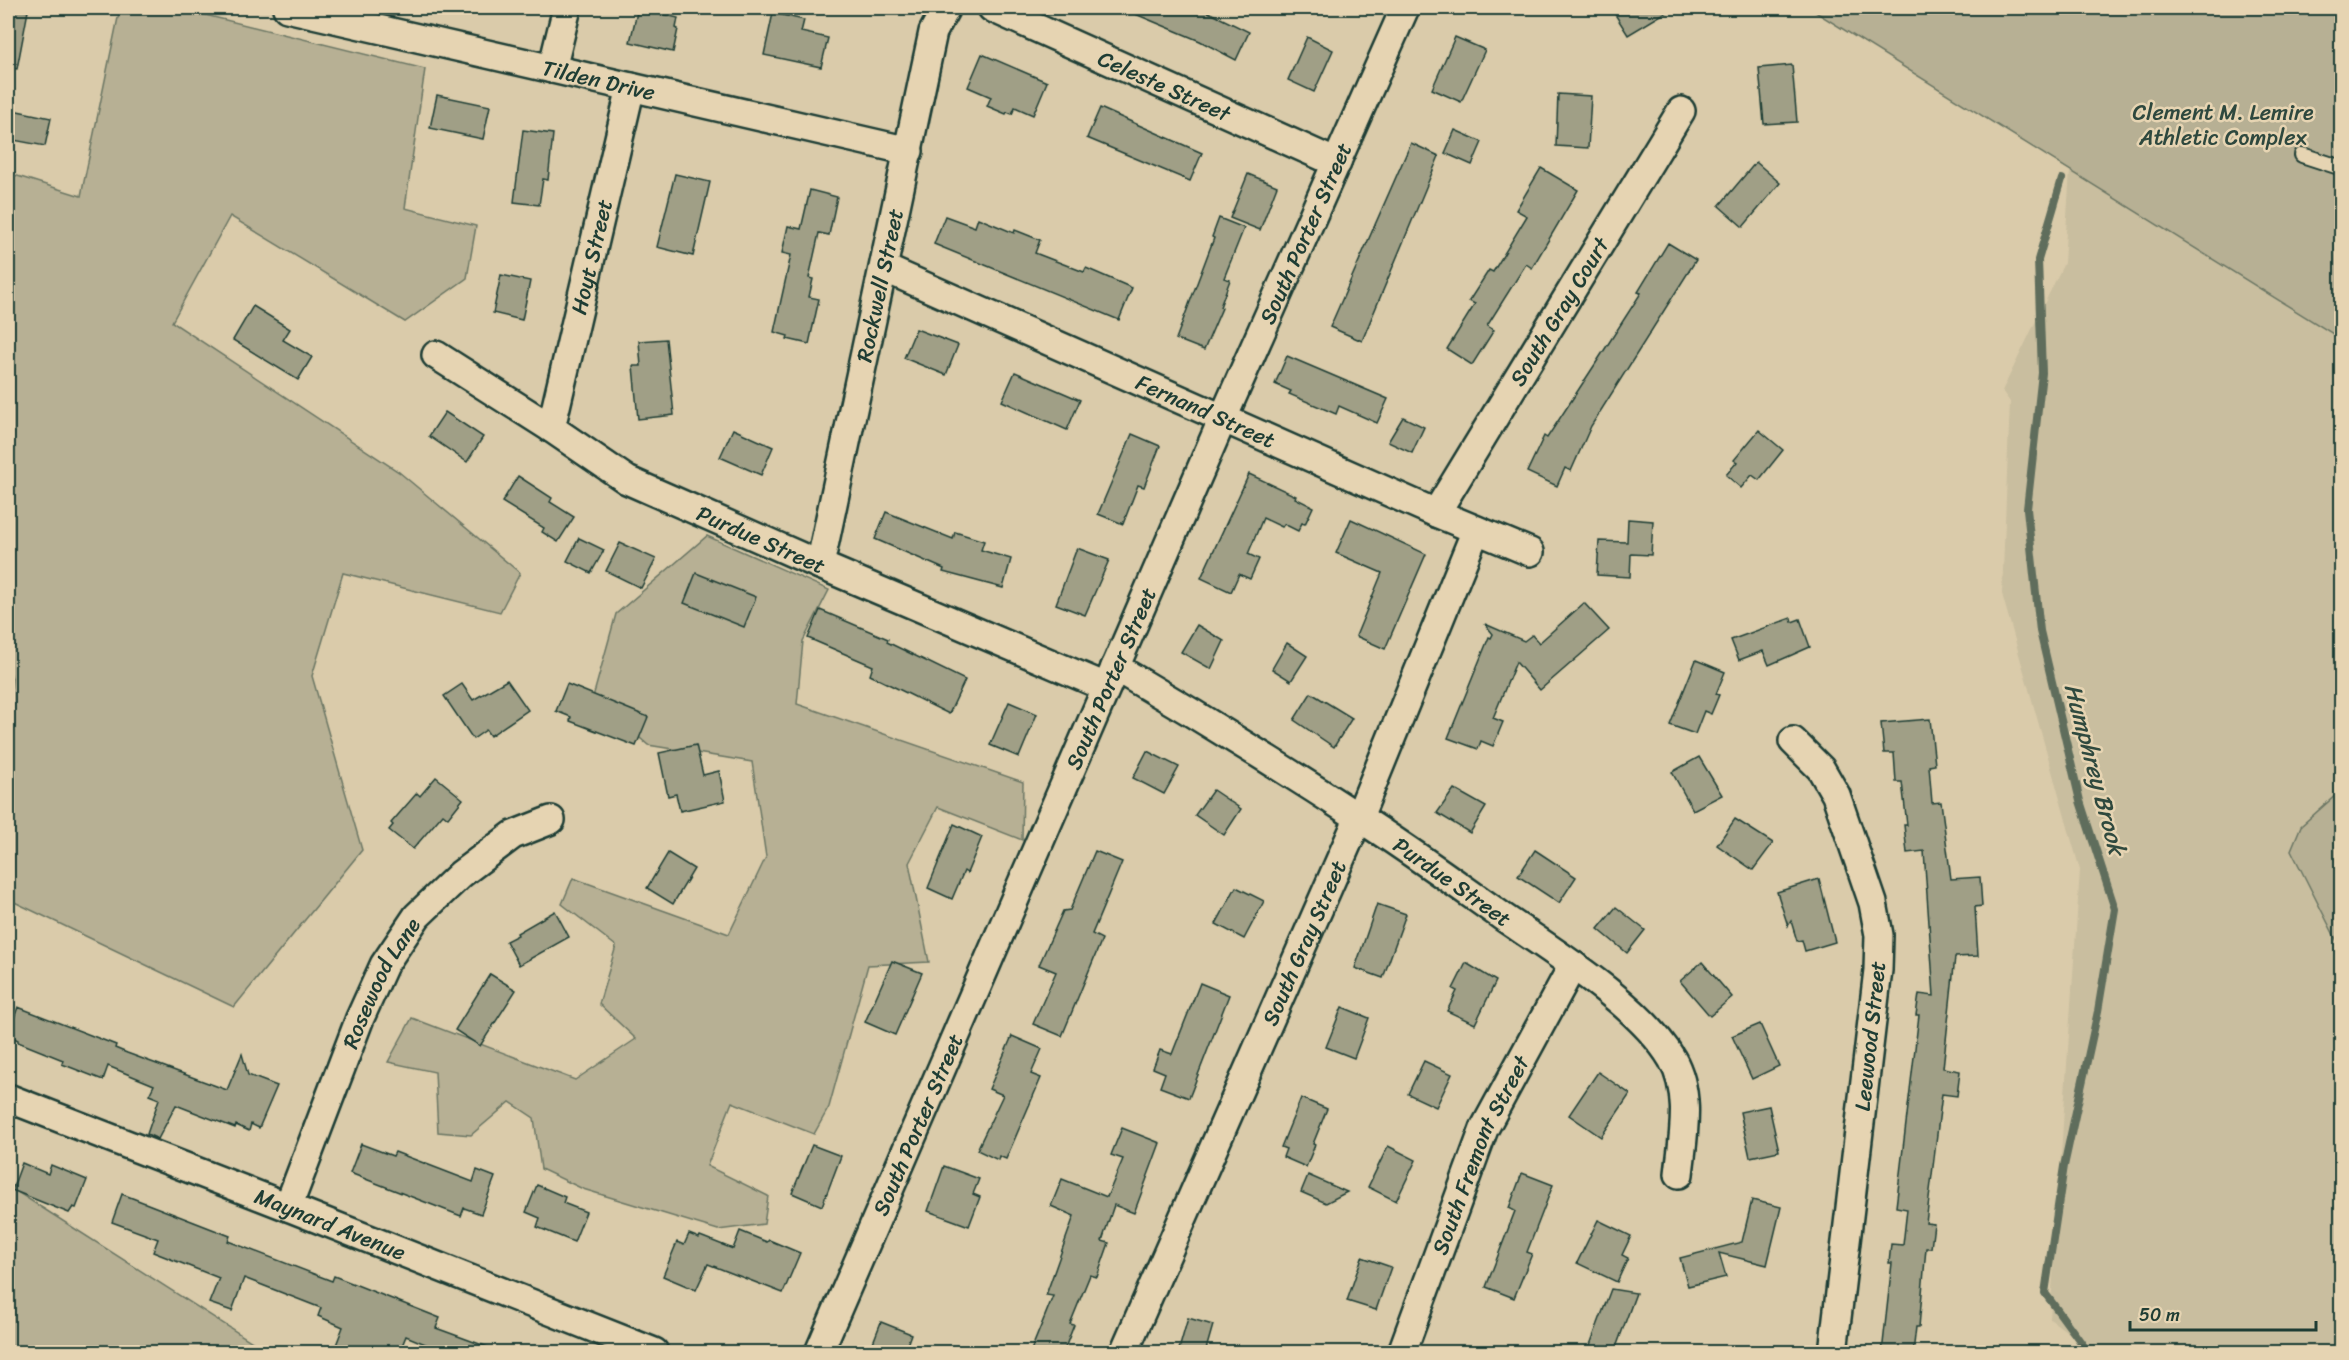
<svg xmlns="http://www.w3.org/2000/svg" width="2349" height="1360" viewBox="0 0 2349 1360" font-family="Sriracha,sans-serif">
  <rect width="100%" height="100%" fill="#dacbaa"/>
  <filter id="ink" filterUnits="userSpaceOnUse"><feTurbulence type="fractalNoise" baseFrequency=".0167" numOctaves="2"/><feDisplacementMap in="SourceGraphic" scale="12" xChannelSelector="R" yChannelSelector="G"/><feConvolveMatrix kernelMatrix="1 2 1 2 8 2 1 2 1" color-interpolation-filters="sRGB"/></filter>
  <g filter="url(#ink)">
    <polygon fill="#c9be9f" points="2070,170 2341,339 2341,1352 2094,1352 2050,1319 2080,870 2002,594 2010,402 2002,391 2064,263"/>
    <g fill="#b7b094" stroke="#6b7664" stroke-width="1.5">
      <polygon points="120,8 177,8 425,69 405,208 476,226 467,278 405,322 230,216 172,322 399,472 520,573 500,612 343,573 312,676 362,850 234,1007 8,899 8,725 12,678 8,665 8,173 81,196"/>
      <polygon points="1809,8 2341,8 2341,339"/>
      <polygon points="707,536 829,590 803,641 797,704 1023,782 1022,840 938,807 909,863 929,962 868,965 829,1107 814,1134 732,1102 707,1166 768,1196 764,1224 718,1230 583,1189 541,1169 534,1118 510,1102 471,1135 438,1132 435,1072 388,1062 412,1018 575,1080 636,1039 599,1004 616,946 562,904 573,878 729,934 766,857 752,762 648,745 593,697 616,614"/>
      <polygon points="2341,793 2341,949 2291,850 2301,826 2336,795"/>
      <polygon points="8,1186 268,1352 8,1352"/>
    </g>
    <g fill="none" stroke-linecap="round" stroke-linejoin="round">
      <polyline stroke="#5e6d5c" stroke-width="8" points="2062,179 2038,260 2042,373 2027,509 2040,631 2080,801 2115,909 2098,1011 2064,1166 2045,1293 2088,1352"/>
    </g>
    <g fill="#a09f86" stroke="#1f3d34" stroke-width="1.5">
      <polygon points="8,8 28,11 17,69 8,68"/>
      <polygon points="638,8 678,18 676,28 678,29 673,52 630,42"/>
      <polygon points="1121,8 1200,8 1249,32 1236,60 1200,41"/>
      <polygon points="1611,8 1673,8 1628,35"/>
      <polygon points="773,13 804,20 801,32 828,38 821,67 764,55"/>
      <polygon points="1307,37 1333,50 1314,92 1288,80"/>
      <polygon points="1455,37 1485,50 1461,102 1432,89"/>
      <polygon points="982,54 1047,82 1033,115 1015,107 1012,114 1007,112 1006,114 987,106 991,97 968,87"/>
      <polygon points="1792,65 1797,122 1764,124 1759,68"/>
      <polygon points="1558,94 1591,96 1588,148 1556,146"/>
      <polygon points="437,95 490,106 483,139 430,128"/>
      <polygon points="1100,108 1202,153 1190,181 1087,138"/>
      <polygon points="8,109 51,118 45,146 8,139"/>
      <polygon points="523,130 553,134 548,180 543,179 539,205 514,202"/>
      <polygon points="1455,130 1482,142 1472,165 1445,153"/>
      <polygon points="1411,143 1439,156 1362,341 1330,327"/>
      <polygon points="1756,162 1780,183 1743,227 1719,206"/>
      <polygon points="1541,168 1578,190 1532,268 1526,264 1487,326 1494,330 1472,365 1447,349 1475,304 1469,301 1489,270 1493,272 1527,216 1516,210"/>
      <polygon points="675,174 710,182 693,256 657,247"/>
      <polygon points="1248,174 1277,186 1260,230 1230,218"/>
      <polygon points="810,190 837,197 829,235 819,233 809,278 813,279 809,297 819,299 809,344 787,339 788,336 774,332 791,255 782,253 788,226 801,229"/>
      <polygon points="945,216 975,227 978,218 1014,233 1015,230 1040,240 1035,253 1084,272 1086,268 1132,288 1119,320 934,244"/>
      <polygon points="1219,218 1244,228 1224,278 1230,280 1220,307 1222,308 1204,350 1176,339 1214,238 1212,237"/>
      <polygon points="1668,243 1696,260 1591,426 1571,471 1565,468 1557,486 1527,472 1544,436 1547,438 1594,366 1641,293 1638,292"/>
      <polygon points="501,275 530,281 522,320 493,313"/>
      <polygon points="253,306 290,329 283,340 312,357 298,380 233,340"/>
      <polygon points="916,329 958,345 946,375 904,358"/>
      <polygon points="666,339 674,415 638,419 633,366 641,366 639,341"/>
      <polygon points="1287,356 1388,399 1377,423 1339,406 1336,414 1289,394 1291,391 1275,384"/>
      <polygon points="1015,372 1080,400 1067,430 1002,401"/>
      <polygon points="445,412 483,437 467,462 429,436"/>
      <polygon points="1403,417 1424,427 1412,453 1388,442"/>
      <polygon points="733,429 773,447 761,475 720,457"/>
      <polygon points="1759,430 1783,450 1759,480 1752,475 1741,488 1726,475 1737,462 1734,460"/>
      <polygon points="1132,434 1160,446 1144,487 1138,485 1123,524 1098,514"/>
      <polygon points="1249,474 1296,496 1295,498 1313,507 1305,524 1302,523 1298,531 1284,524 1282,527 1263,518 1248,554 1259,559 1250,579 1239,574 1231,592 1201,578"/>
      <polygon points="518,476 552,498 550,502 574,517 558,542 542,532 544,528 502,502"/>
      <polygon points="886,512 953,539 955,532 984,541 981,550 1011,559 1003,588 943,572 944,569 875,539"/>
      <polygon points="1351,519 1426,554 1385,649 1356,636 1382,573 1336,553"/>
      <polygon points="1628,519 1653,521 1651,555 1631,554 1630,577 1597,575 1599,541 1627,542"/>
      <polygon points="579,538 604,550 591,573 567,561"/>
      <polygon points="620,543 656,559 641,588 606,571"/>
      <polygon points="1077,548 1109,560 1085,615 1056,604"/>
      <polygon points="696,573 756,597 744,627 684,603"/>
      <polygon points="1584,603 1609,630 1540,690 1516,662 1493,718 1503,722 1493,746 1481,741 1478,749 1448,738 1489,637 1491,638 1493,634 1485,624 1524,641 1532,635 1539,643"/>
      <polygon points="820,610 888,639 887,642 965,680 949,714 870,675 873,666 808,638"/>
      <polygon points="1791,618 1792,622 1800,619 1810,647 1769,665 1763,651 1739,660 1731,640"/>
      <polygon points="1197,625 1224,641 1211,669 1181,652"/>
      <polygon points="1287,643 1307,656 1291,681 1272,669"/>
      <polygon points="1696,660 1725,672 1716,694 1719,695 1711,714 1704,711 1695,734 1670,725"/>
      <polygon points="507,680 528,710 490,736 486,730 473,739 444,696 462,684 473,700"/>
      <polygon points="567,684 648,717 636,746 570,721 571,717 556,711"/>
      <polygon points="1311,693 1352,718 1334,747 1294,720"/>
      <polygon points="1009,702 1037,714 1019,757 990,745"/>
      <polygon points="1930,719 1935,765 1929,766 1932,803 1941,802 1951,879 1980,877 1982,906 1975,907 1978,956 1955,957 1943,1068 1960,1071 1957,1096 1942,1094 1926,1223 1934,1224 1931,1248 1926,1248 1919,1327 1916,1327 1913,1353 1882,1353 1892,1263 1889,1263 1891,1244 1903,1245 1907,1209 1896,1207 1919,1015 1916,1015 1919,994 1934,996 1924,851 1907,853 1904,825 1907,825 1902,782 1896,782 1894,753 1884,753 1881,723"/>
      <polygon points="696,745 703,775 719,771 725,801 680,811 676,794 668,796 659,753"/>
      <polygon points="1147,751 1179,767 1164,794 1133,778"/>
      <polygon points="1699,757 1722,795 1693,810 1672,772"/>
      <polygon points="436,777 463,799 448,818 443,814 413,849 389,830 393,825 391,823 417,793 420,796"/>
      <polygon points="1454,789 1486,807 1470,833 1437,813"/>
      <polygon points="1213,790 1241,809 1224,835 1195,815"/>
      <polygon points="1735,819 1773,843 1753,870 1717,845"/>
      <polygon points="954,824 982,837 967,873 964,871 952,899 928,888"/>
      <polygon points="1535,850 1576,877 1559,903 1518,876"/>
      <polygon points="1095,851 1122,862 1092,934 1102,939 1062,1036 1033,1024 1056,972 1039,965 1063,911 1070,910"/>
      <polygon points="668,853 694,869 673,904 647,888"/>
      <polygon points="1819,879 1835,942 1805,951 1802,940 1797,941 1791,921 1788,926 1777,892"/>
      <polygon points="1236,887 1264,901 1244,939 1216,924"/>
      <polygon points="1377,904 1406,914 1383,978 1355,968"/>
      <polygon points="1616,907 1645,930 1627,953 1598,929"/>
      <polygon points="555,911 569,937 519,965 506,941 518,935 517,933"/>
      <polygon points="892,961 922,973 895,1035 865,1022"/>
      <polygon points="1702,962 1732,997 1710,1016 1680,981"/>
      <polygon points="1466,963 1496,981 1475,1024 1447,1011 1457,991 1453,989"/>
      <polygon points="490,974 516,990 480,1046 455,1030"/>
      <polygon points="1200,983 1229,995 1189,1098 1160,1087 1165,1073 1153,1068 1160,1050 1172,1054"/>
      <polygon points="18,1007 116,1045 115,1048 127,1053 227,1090 242,1054 248,1075 277,1086 259,1128 251,1124 249,1131 236,1125 235,1128 176,1105 158,1139 147,1134 159,1099 149,1095 154,1085 108,1066 103,1080 62,1064 63,1060 18,1042 18,1040 8,1035"/>
      <polygon points="1342,1007 1369,1018 1354,1058 1326,1047"/>
      <polygon points="1760,1024 1779,1066 1752,1079 1732,1036"/>
      <polygon points="1012,1036 1042,1049 1031,1074 1041,1078 1006,1159 999,1156 998,1160 977,1150 1003,1095 989,1089"/>
      <polygon points="1424,1061 1452,1074 1436,1107 1408,1094"/>
      <polygon points="1598,1072 1630,1094 1601,1137 1569,1115"/>
      <polygon points="1301,1098 1327,1109 1313,1144 1315,1145 1306,1167 1283,1157 1286,1149 1281,1147"/>
      <polygon points="1769,1106 1779,1151 1750,1157 1740,1112"/>
      <polygon points="1122,1128 1160,1143 1134,1213 1114,1205 1102,1241 1109,1243 1097,1277 1090,1275 1070,1324 1074,1325 1063,1353 1030,1353 1053,1296 1046,1295 1074,1216 1051,1206 1062,1179 1107,1197 1123,1159 1111,1155"/>
      <polygon points="361,1144 393,1156 395,1152 473,1182 477,1170 495,1177 481,1214 464,1208 461,1216 350,1173"/>
      <polygon points="812,1145 841,1156 822,1206 792,1193"/>
      <polygon points="1388,1146 1416,1160 1396,1201 1368,1187"/>
      <polygon points="22,1163 48,1174 51,1165 87,1180 76,1208 73,1207 69,1213 12,1190"/>
      <polygon points="944,1166 979,1179 973,1194 980,1197 969,1226 928,1211"/>
      <polygon points="1522,1173 1553,1185 1527,1252 1532,1254 1514,1298 1486,1287 1515,1211 1509,1208"/>
      <polygon points="1308,1175 1347,1192 1326,1203 1301,1192"/>
      <polygon points="537,1185 565,1197 563,1203 586,1212 574,1242 537,1227 540,1218 526,1212"/>
      <polygon points="122,1194 230,1236 228,1241 332,1281 334,1276 440,1318 436,1328 496,1350 495,1353 447,1353 406,1336 399,1353 333,1353 343,1327 318,1316 321,1308 244,1278 232,1311 209,1303 219,1278 153,1252 158,1239 112,1222"/>
      <polygon points="1752,1200 1781,1207 1767,1265 1719,1253 1726,1277 1688,1286 1680,1258 1742,1242"/>
      <polygon points="1598,1220 1631,1236 1622,1255 1628,1258 1617,1282 1577,1263"/>
      <polygon points="740,1231 767,1242 769,1240 800,1253 783,1293 708,1264 696,1290 663,1276 677,1242 684,1245 689,1234 699,1238 700,1236 733,1249"/>
      <polygon points="1362,1257 1391,1267 1376,1310 1347,1301"/>
      <polygon points="1611,1289 1636,1293 1614,1353 1587,1353"/>
      <polygon points="1188,1318 1213,1325 1205,1353 1178,1353"/>
      <polygon points="881,1322 911,1334 904,1353 869,1353"/>
    </g>
    <g fill="none" stroke-linecap="round" stroke-linejoin="round">
      <defs>
        <polyline id="service" points="2302,155 2342,168"/>
        <g id="minor">
          <path id="s1" d="M287,8L909,151"/>
          <path id="s2" d="M992,8L1337,163"/>
          <polyline points="552,69 567,8"/>
          <path id="s3" d="M884,268L1436,513L1530,552"/>
          <path id="s4" d="M436,355L551,428L627,480L820,565L1106,687"/>
          <path id="s5" d="M551,428L631,87"/>
          <path id="s6" d="M1436,513L1681,111"/>
          <path id="s7" d="M820,565L933,32L946,8"/>
          <path id="s8" d="M1115,667C1197,715 1278,765 1358,817C1407,848 1455,883 1503,917C1554,952 1641,1006 1672,1059C1692,1094 1683,1136 1679,1174"/>
          <polyline points="1793,741 1821,769 1836,795 1873,903 1879,935 1878,970 1833,1352"/>
          <path id="s9" d="M8,1098L288,1207L654,1352"/>
          <path id="s10" d="M288,1207L360,1018L384,965L417,916L461,874L513,835L551,820"/>
          <path id="s11" d="M819,1352L1223,418L1405,8"/>
          <path id="s12" d="M1124,1352L1359,817L1476,530"/>
          <path id="s13" d="M1402,1352L1484,1129L1573,965"/>
        </g>
      </defs>
      <use href="#service" stroke="#1f3d34" stroke-width="18"/>
      <use href="#minor" stroke="#1f3d34" stroke-width="32"/>
      <use href="#service" stroke="#e6d4b2" stroke-width="14"/>
      <use href="#minor" stroke="#e6d4b2" stroke-width="27"/>
    </g>
  </g>
  <g text-anchor="middle" dominant-baseline="central" stroke-width="5" stroke-linejoin="round" paint-order="stroke">
    <g font-size="22" fill="#1f3d34" stroke="#e6d4b2">
      <text stroke="none"><textPath href="#s1" startOffset="320">Tilden Drive</textPath></text>
      <text stroke="none"><textPath href="#s2" startOffset="189">Celeste Street</textPath></text>
      <text stroke="none"><textPath href="#s11" startOffset="1220">South Porter Street</textPath></text>
      <text stroke="none"><textPath href="#s5" startOffset="176">Hoyt Street</textPath></text>
      <text stroke="none"><textPath href="#s7" startOffset="286">Rockwell Street</textPath></text>
      <text stroke="none"><textPath href="#s6" startOffset="236">South Gray Court</textPath></text>
      <text stroke="none"><textPath href="#s3" startOffset="352">Fernand Street</textPath></text>
      <text stroke="none"><textPath href="#s4" startOffset="375">Purdue Street</textPath></text>
      <text stroke="none"><textPath href="#s11" startOffset="734">South Porter Street</textPath></text>
      <text stroke="none"><textPath href="#s8" startOffset="400">Purdue Street</textPath></text>
      <text stroke="none"><textPath href="#s12" startOffset="447">South Gray Street</textPath></text>
      <text stroke="none"><textPath href="#s10" startOffset="243">Rosewood Lane</textPath></text>
      <text transform="translate(1870 1036) rotate(-84)">Leewood Street</text>
      <text stroke="none"><textPath href="#s11" startOffset="248">South Porter Street</textPath></text>
      <text stroke="none"><textPath href="#s13" startOffset="212">South Fremont Street</textPath></text>
      <text stroke="none"><textPath href="#s9" startOffset="346">Maynard Avenue</textPath></text>
    </g>
    <g font-size="22" fill="#2e483e" stroke="#e6d4b2">
      <text x="2223" y="112">Clement M. Lemire<tspan x="2223" dy="25">Athletic Complex</tspan></text>
    </g>
    <g font-size="24" font-style="italic" fill="#2f493e" stroke="#e6d4b2">
      <text transform="translate(2095 769) rotate(75)">Humphrey Brook</text>
    </g>
  </g>
  <rect width="2349" height="1360" fill="none" stroke="#e6d4b2" stroke-width="30"/>
  <rect x="15" y="15" width="2319" height="1330" fill="none" stroke="#1f3d34" stroke-width="2" filter="url(#ink)"/>
  <path d="M2130 1321v9h186v-9" fill="none" stroke="#1f3d34" stroke-width="3"/>
  <text x="2139" y="1321" font-size="18" fill="#1f3d34" stroke="#e6d4b2" stroke-width="4.5" paint-order="stroke">50 m</text>
</svg>
